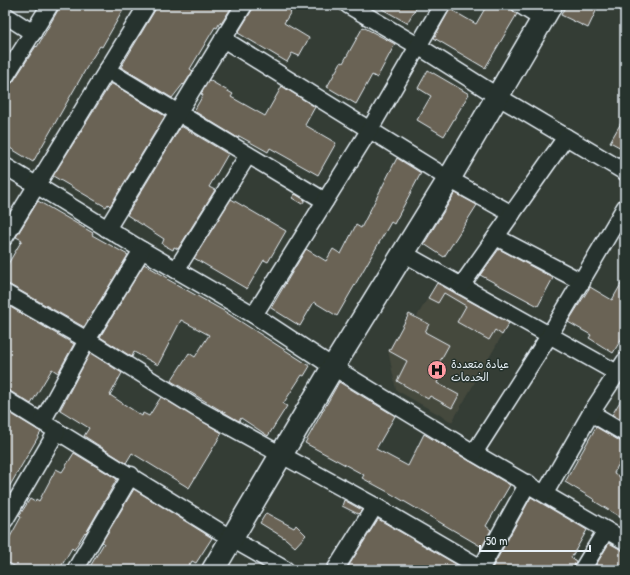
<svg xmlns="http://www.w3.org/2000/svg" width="630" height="575" viewBox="0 0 630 575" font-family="'Patrick Hand','Playpen Sans Arabic',sans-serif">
  <rect width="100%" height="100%" fill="#343d35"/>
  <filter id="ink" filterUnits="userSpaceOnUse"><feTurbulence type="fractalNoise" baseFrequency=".025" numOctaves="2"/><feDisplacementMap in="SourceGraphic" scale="8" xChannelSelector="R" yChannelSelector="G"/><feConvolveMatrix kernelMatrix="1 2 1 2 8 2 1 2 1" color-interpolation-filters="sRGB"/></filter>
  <g filter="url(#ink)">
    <polygon fill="#44483e" points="436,284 508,325 452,422 396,390 388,350 406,319 413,323"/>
    <g fill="#6b6354" stroke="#e8f1f8">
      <polygon points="59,5 126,5 102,47 100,46 91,60 33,162 5,145 5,86 9,86 13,82 36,46 37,47 58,10"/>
      <polygon points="158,5 233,5 221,24 220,22 217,28 215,27 190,69 193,71 184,85 183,84 172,98 121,67"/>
      <polygon points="253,5 295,5 284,23 309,38 299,56 292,53 287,62 238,33 252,10"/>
      <polygon points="375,5 418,5 407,23"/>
      <polygon points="487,5 511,5 512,10 517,14 485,68 434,38 450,9 476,24"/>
      <polygon points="566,5 599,5 588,28 561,15"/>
      <polygon points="363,27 395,44 377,78 372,75 356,104 327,87 341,62 343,63"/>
      <polygon points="428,70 469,94 444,136 417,120 431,96 418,88"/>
      <polygon points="209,80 233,94 231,97 265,116 282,86 315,107 305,125 336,143 318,175 270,148 268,152 239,136 238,138 194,111 203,95 201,94"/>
      <polygon points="111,83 165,116 110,206 108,204 106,207 53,176"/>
      <polygon points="625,116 625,150 610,142"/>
      <polygon points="181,126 228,154 209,187 215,190 178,249 174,247 173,250 162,244 164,239 127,215"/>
      <polygon points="397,158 421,173 394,224 391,222 337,316 314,302 300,326 271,308 306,249 326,261 333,249 341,254 356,225 361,228"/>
      <polygon points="455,193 477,205 444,257 424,244"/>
      <polygon points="295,194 305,200 302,204 292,198"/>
      <polygon points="231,199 286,231 268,262 264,260 247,289 194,258"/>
      <polygon points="38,201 93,233 92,235 128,255 84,327 10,285 5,284 5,269 22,240 16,237"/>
      <polygon points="499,249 553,278 538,306 480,275"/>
      <polygon points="144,264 168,278 167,279 224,311 310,366 304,376 302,375 283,404 287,406 268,436 241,418 239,421 232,417 171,381 189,353 195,357 209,335 181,320 158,365 134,352 132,357 100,337"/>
      <polygon points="625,277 625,333 613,353 589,338 591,335 568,322 590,287 612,300"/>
      <polygon points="437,283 509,323 502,335 495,330 489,340 457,322 466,306 444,293 438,303 428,298"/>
      <polygon points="5,304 74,344 58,373 52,369 31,404 10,391 5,390"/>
      <polygon points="409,314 429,324 425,332 449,345 434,372 440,376 437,383 459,395 452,408 430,396 428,399 397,381 407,361 389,351"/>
      <polygon points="90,353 122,373 110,395 142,416 143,413 149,416 161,397 222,433 189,488 132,453 126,463 84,436 89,428 60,410"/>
      <polygon points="339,382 395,416 376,449 408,466 424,434 510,485 486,526 491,530 482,547 388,492 362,478 364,475 305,443"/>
      <polygon points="625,393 625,422 612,415"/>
      <polygon points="5,410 41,432 5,494"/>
      <polygon points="596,427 620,441 625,442 625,452 614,473 625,480 625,520 594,501 595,500 565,482"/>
      <polygon points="74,453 117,479 86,533 85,532 74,550 72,548 59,570 21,570 5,561 5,546 21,517 19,516 30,499 35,502 36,499 39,501 56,469 62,472"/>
      <polygon points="134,489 212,538 196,563 192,561 187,570 88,570 104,543 102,542"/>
      <polygon points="531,497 587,530 571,558 576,561 573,570 491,570"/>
      <polygon points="344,500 362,510 358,514 342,506"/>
      <polygon points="266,513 294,528 296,525 306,535 295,547 286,539 260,523"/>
      <polygon points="378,519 466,570 346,570"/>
      <polygon points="609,543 625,552 625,570 593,570"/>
    </g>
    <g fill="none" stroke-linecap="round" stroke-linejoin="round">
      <defs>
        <g id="street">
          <polyline points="348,5 418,46 497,96 625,172"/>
          <polyline points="520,5 542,19"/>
          <polyline points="5,15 33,33"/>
          <polyline points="223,39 449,179 512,214"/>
          <polyline points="107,70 325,201"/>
          <polyline points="5,77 50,5"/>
          <polyline points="5,166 142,250 254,315 333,367 474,453 625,541"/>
          <polyline points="107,229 244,5"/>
          <polyline points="5,237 147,5"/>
          <polyline points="496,237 582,282"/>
          <polyline points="403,253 617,373"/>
          <polyline points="176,270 248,155"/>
          <polyline points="461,286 566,137"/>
          <polyline points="5,293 87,340 196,408 375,506 481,568"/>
          <polyline points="254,315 370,129 442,5"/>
          <polyline points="5,399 232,539 286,570"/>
          <polyline points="591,413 625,433"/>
          <polyline points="42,422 87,340 142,250"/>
          <polyline points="474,453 549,336 625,207"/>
          <polyline points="545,493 591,413 625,361"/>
          <polyline points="5,520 57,431"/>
          <polyline points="75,570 131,475"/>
          <polyline points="335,570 375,506"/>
          <polyline points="480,570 528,483"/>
          <polyline points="582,570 606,530"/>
        </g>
        <polyline id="secondary" points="213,570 333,367 449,179 551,5"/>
      </defs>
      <use href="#street" stroke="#e8f1f8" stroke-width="19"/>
      <use href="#secondary" stroke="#e8f1f8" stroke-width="25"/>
      <use href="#street" stroke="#26332d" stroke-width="16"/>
      <use href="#secondary" stroke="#26332d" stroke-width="22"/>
    </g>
  </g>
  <defs>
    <symbol id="hospital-disc" viewBox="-11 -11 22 22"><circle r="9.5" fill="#ff9aa2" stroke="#26332d"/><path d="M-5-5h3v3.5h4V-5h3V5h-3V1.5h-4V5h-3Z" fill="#111"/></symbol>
  </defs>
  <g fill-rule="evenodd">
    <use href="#hospital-disc" x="426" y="359" width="22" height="22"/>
  </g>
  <g text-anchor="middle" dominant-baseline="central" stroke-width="3" stroke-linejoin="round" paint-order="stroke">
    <g font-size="11" fill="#e8f1f8" stroke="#26332d" text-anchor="start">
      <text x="451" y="364">عيادة متعددة<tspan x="451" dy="13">الخدمات</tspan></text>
    </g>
  </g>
  <rect width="630" height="575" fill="none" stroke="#26332d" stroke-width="20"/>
  <rect x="10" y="10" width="610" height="555" fill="none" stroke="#e8f1f8" stroke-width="1.5" filter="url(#ink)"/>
  <path d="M480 545v6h110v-6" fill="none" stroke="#e8f1f8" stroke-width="2"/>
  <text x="486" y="545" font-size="12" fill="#e8f1f8" stroke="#26332d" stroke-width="3" paint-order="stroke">50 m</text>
</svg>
